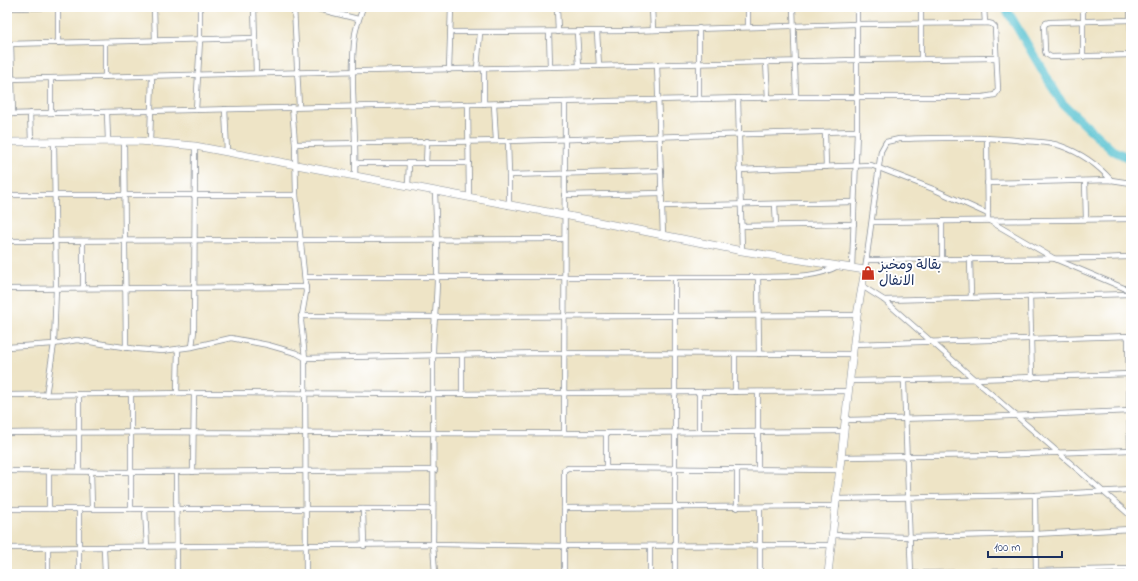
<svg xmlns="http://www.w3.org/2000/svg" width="1138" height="581" viewBox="0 0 1138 581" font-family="'Indie Flower','Playpen Sans Arabic',sans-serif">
  <rect width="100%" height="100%" fill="#fff"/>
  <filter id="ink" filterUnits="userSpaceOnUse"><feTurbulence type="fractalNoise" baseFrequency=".025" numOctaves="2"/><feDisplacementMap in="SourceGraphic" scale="8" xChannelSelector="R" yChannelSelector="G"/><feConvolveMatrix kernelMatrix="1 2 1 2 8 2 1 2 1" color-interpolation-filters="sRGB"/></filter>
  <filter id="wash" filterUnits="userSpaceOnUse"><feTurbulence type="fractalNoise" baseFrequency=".012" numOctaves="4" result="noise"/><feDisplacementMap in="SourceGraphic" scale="16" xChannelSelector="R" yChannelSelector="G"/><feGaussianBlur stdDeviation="0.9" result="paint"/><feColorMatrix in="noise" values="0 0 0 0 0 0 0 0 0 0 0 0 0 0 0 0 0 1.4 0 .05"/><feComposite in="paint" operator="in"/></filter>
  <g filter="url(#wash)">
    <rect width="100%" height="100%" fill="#eee4c6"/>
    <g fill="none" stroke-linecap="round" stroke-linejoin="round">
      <polyline stroke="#55c1d0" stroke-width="9" points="1005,7 1062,103 1112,150 1131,159"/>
    </g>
  </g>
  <g filter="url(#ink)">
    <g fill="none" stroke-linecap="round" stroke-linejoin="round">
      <defs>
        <g id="street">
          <polyline points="58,7 58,43"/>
          <polyline points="154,7 155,41"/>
          <polyline points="254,7 256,73"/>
          <polyline points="294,7 299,107"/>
          <polyline points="310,7 358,19"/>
          <polyline points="557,7 558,32"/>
          <polyline points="652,7 653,30"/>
          <polyline points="748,7 748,27"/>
          <polyline points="793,7 796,97"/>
          <polyline points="921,7 921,59"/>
          <polyline points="984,7 985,23"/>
          <polyline points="1083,7 1083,57"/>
          <polyline points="1130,7 1131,35"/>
          <polyline points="7,8 78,7"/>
          <polyline points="1131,20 1050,22 1046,23 1044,26 1045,51 1046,54 1051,57 1131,55"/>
          <polyline points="699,28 699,99"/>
          <polyline points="549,32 550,67"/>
          <polyline points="577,32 579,66"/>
          <polyline points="597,32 599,66"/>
          <polyline points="105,42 105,77"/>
          <polyline points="7,44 255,38"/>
          <polyline points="11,44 13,114"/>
          <polyline points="766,62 768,98"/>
          <polyline points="657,64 663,236"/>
          <polyline points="477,69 480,33"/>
          <polyline points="449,70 451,7"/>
          <polyline points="7,79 857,60 996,58"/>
          <polyline points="51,79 51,113"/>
          <polyline points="738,98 742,251"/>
          <polyline points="468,104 469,198"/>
          <polyline points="484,104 484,69"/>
          <polyline points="494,104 496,141"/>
          <polyline points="292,107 295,144 508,141 857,131"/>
          <polyline points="225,109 227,152"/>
          <polyline points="196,110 200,40 200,7"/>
          <polyline points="107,112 108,141"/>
          <polyline points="30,113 31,142"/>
          <polyline points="7,114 796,97 983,97 995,95 998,90 995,27 992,24 988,23 857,24 627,31 451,32"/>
          <polyline points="825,132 826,167"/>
          <polyline points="987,138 988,220 1055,259 1131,291"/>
          <polyline points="124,141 126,348"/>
          <polyline points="508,141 509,175"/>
          <polyline points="150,142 152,76"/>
          <polyline points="295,144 296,195 306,292 301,321 305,358 306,574"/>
          <polyline points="356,163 469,163"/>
          <polyline points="426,164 427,141"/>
          <polyline points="739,170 871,165 933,189 988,214"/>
          <path d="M355,176C357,129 349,81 355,34C357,24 360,16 363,7"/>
          <polyline points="1085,181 1086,219"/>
          <polyline points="987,183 1111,180 1131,183"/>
          <polyline points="408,186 409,164"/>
          <polyline points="7,195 296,195"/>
          <polyline points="564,195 662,193"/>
          <polyline points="775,204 776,225"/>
          <polyline points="509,206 509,175 661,171"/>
          <polyline points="662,206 855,202"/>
          <polyline points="873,222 1131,219"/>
          <polyline points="741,226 854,224"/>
          <polyline points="7,241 563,239"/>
          <polyline points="83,242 83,288"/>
          <polyline points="970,258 971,298"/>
          <polyline points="942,259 942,221"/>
          <path d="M867,260C955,258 1043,260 1131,257"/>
          <polyline points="852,268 857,131 857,7"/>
          <path d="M865,270L881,151L886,142L899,139C941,138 983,136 1025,141C1037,142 1050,142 1061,146C1081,153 1097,164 1111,180"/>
          <path d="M305,277H758C785,276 814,279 838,266"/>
          <polyline points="758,277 759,354"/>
          <polyline points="675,278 675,574"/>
          <polyline points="862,286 884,300 974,379 1131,374"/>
          <polyline points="7,289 306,287"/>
          <polyline points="1030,296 1032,378"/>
          <polyline points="884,300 1131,294"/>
          <polyline points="301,316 434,317 857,315"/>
          <polyline points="1128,336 1130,450"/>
          <polyline points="854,344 1131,336"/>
          <polyline points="7,347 54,344 77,340 136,349 162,351 192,347 231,338 268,345 296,353 305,358 543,353 853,354"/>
          <polyline points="192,347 194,331 195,146"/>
          <polyline points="849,381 974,379 1131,516"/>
          <polyline points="904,382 911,574"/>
          <polyline points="699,392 699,432"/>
          <polyline points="735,392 735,355"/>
          <polyline points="758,392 758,469"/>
          <polyline points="177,393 178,349"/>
          <polyline points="462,393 462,355"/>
          <polyline points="131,394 131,472 435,470"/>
          <polyline points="7,395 194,393 434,394 849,391"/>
          <polyline points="46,395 54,344 56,288 54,142"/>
          <polyline points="846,420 984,417 1131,411"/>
          <path d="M7,433C207,431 407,434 606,433V468H568L564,470V546L433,544C434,481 433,418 433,355C433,329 437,303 437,277C438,248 436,220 435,192"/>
          <polyline points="564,433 565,102"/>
          <polyline points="606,433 845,431"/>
          <polyline points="841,457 999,455 1131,450"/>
          <polyline points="606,468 840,470"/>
          <polyline points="7,471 131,472 131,509"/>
          <polyline points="49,471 49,509"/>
          <polyline points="79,471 79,396"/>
          <polyline points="91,471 92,509"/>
          <polyline points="176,472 177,574"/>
          <polyline points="193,472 194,393"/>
          <polyline points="1035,495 1036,572"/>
          <polyline points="837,499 1035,495 1131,490"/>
          <polyline points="564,508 837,506"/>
          <polyline points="737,508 737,469"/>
          <polyline points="7,509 433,509"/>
          <polyline points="79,509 79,574"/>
          <polyline points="145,509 147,547"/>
          <polyline points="363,509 364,546"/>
          <polyline points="832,535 909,537 1035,534 1131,529"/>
          <polyline points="650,546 650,574"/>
          <polyline points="7,548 433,544 435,574"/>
          <polyline points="48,548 48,574"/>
          <polyline points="104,548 105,574"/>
          <polyline points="564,574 564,546 831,545"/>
          <polyline points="760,574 760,507"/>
          <polyline points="883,574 1131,569"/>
        </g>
        <polyline id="secondary" points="7,142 139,141 195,146 564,215 742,251 865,270 857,315 828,574"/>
      </defs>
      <use href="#street" stroke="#848a92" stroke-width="6"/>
      <use href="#secondary" stroke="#848a92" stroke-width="8"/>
      <use href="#street" stroke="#fff" stroke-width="4.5"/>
      <use href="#secondary" stroke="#fff" stroke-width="7"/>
    </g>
  </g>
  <defs>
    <symbol id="shop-bare" viewBox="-9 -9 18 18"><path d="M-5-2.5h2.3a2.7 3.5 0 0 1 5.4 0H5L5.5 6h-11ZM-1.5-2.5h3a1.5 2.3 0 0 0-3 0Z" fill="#c8321e" stroke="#fff" stroke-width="2.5" paint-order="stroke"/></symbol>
  </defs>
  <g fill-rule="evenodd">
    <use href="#shop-bare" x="858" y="263" width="20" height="20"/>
  </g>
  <g text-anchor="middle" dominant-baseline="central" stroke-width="4" stroke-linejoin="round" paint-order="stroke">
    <g font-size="14" fill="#1b2f5e" stroke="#fff" text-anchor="start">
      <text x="879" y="265">بقالة ومخبز<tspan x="879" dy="16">الانفال</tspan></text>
    </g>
  </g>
  <rect width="1138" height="581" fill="none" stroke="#fff" stroke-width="24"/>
  <path d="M988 551v6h74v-6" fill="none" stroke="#1b2f5e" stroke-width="2"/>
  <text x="994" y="551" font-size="12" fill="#1b2f5e" stroke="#ffffff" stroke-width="3" paint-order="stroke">100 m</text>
</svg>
